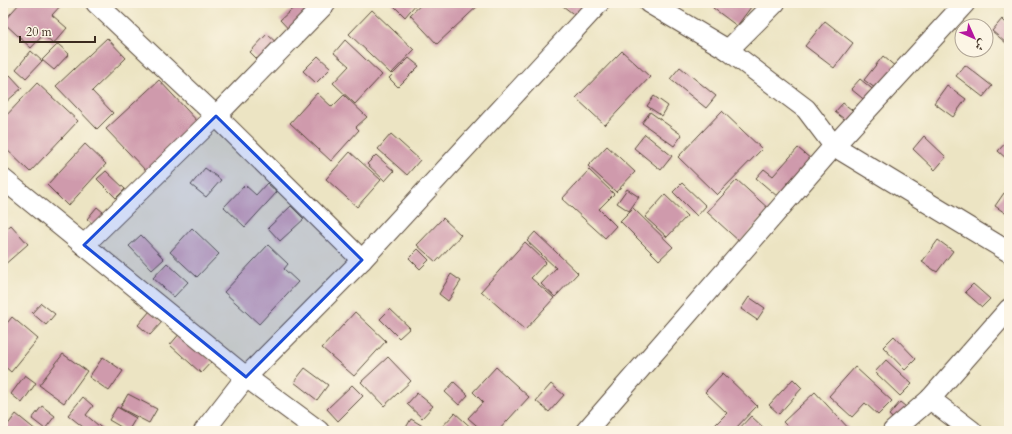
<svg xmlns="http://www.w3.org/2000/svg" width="1012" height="434" viewBox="0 0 1012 434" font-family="Cardo,Amiri,serif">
  <rect width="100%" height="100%" fill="#fcf5e5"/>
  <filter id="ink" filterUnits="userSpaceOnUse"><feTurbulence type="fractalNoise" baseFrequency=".025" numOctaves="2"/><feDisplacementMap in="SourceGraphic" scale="8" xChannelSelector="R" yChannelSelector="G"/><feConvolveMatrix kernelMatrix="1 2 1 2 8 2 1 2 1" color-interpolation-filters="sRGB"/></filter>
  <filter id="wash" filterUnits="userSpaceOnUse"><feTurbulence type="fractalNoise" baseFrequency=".012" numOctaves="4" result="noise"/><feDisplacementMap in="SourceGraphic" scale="16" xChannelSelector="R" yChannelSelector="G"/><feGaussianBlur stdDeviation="0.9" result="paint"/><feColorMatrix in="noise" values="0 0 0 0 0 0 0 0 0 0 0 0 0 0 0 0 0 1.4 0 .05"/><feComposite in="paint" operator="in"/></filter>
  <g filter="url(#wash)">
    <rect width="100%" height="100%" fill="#ece4c3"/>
    <g id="blocks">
      <g fill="#cf9aac">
        <polygon points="20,3 63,3 52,15 67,28 53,44 43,35 31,48 3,22"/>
        <polygon points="299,3 307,3 317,14 294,35 280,20"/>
        <polygon points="391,3 415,3 416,4 405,17"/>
        <polygon points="423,3 481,3 437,44 410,15"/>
        <polygon points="559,3 586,3 576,16"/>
        <polygon points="716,3 754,3 737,26 713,8"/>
        <polygon points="372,10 414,50 391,74 349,34"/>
        <polygon points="1002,19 1009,26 1009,39 1006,43 992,31"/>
        <polygon points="825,21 853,43 834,68 805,46"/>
        <polygon points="267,34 281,47 264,66 250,52"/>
        <polygon points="107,38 126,58 92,91 113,113 97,129 56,86"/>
        <polygon points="345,40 382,75 355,104 333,83 349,66 334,53"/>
        <polygon points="58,44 69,54 54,70 42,60"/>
        <polygon points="31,51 42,61 26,78 16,69"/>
        <polygon points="622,51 650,77 605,125 576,98"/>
        <polygon points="318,56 331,68 316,83 303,71"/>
        <polygon points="883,56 897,68 879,91 864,80"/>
        <polygon points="409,58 419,66 398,87 389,78"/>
        <polygon points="965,65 992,86 983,97 956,76"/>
        <polygon points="680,67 716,96 706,108 670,79"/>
        <polygon points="10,75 22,88 5,103 3,100 3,81"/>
        <polygon points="860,79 876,92 867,102 851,89"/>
        <polygon points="159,80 199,123 147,172 106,129"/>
        <polygon points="37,83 78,121 30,172 3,146 3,119"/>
        <polygon points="947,85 966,99 953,117 934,103"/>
        <polygon points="317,93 332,107 344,95 367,117 356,127 359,130 331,161 290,123"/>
        <polygon points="654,96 668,106 662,116 647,106"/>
        <polygon points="843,103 860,116 852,125 835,112"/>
        <polygon points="722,111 762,149 717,195 678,157"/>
        <polygon points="650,112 682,135 674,146 642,123"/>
        <polygon points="391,134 420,160 407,175 378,149"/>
        <polygon points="645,134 672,156 661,170 634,148"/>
        <polygon points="924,136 946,157 935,170 913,149"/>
        <polygon points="1009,139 1009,161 998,151"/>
        <polygon points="85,144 106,164 68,206 47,185"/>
        <polygon points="607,146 635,172 616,192 588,166"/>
        <polygon points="798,148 818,165 785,203 756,178 764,169 773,176"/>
        <polygon points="350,152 381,180 357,207 326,179"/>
        <polygon points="376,155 394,171 385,181 367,164"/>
        <polygon points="205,168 221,180 206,197 191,185"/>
        <polygon points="589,170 614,194 599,209 616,226 605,238 562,199"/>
        <polygon points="106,171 125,189 116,198 97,179"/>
        <polygon points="737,180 770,210 740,242 707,212"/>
        <polygon points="267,183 277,192 245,227 224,207 245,185 256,195"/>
        <polygon points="682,183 706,206 697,216 673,192"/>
        <polygon points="627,189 639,197 629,211 617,203"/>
        <polygon points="1004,193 1009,196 1008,215 995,206"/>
        <polygon points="665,195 687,216 667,237 645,217"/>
        <polygon points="291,206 304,219 280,241 268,228"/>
        <polygon points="97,207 110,218 100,230 87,219"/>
        <polygon points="633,208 673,247 659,260 620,221"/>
        <polygon points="443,218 461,235 436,262 417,245"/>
        <polygon points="11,225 28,244 3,266 3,232"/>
        <polygon points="192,228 219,254 197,277 170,252"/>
        <polygon points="535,232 578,273 555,297 541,284 556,268 527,241"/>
        <polygon points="141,235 164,259 152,270 129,246"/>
        <polygon points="938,240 953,251 937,272 922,262"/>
        <polygon points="525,242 546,262 531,278 554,298 525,330 481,291"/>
        <polygon points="268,245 288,264 284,269 298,282 259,324 224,292"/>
        <polygon points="418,249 429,260 420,269 409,258"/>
        <polygon points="167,263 188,282 174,297 153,278"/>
        <polygon points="451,274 461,281 448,301 439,294"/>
        <polygon points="973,284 990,299 982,307 965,292"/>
        <polygon points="749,297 765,308 757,320 741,309"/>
        <polygon points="41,303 55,314 46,325 32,313"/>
        <polygon points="390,309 410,328 399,338 380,319"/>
        <polygon points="150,311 162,322 150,335 138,325"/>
        <polygon points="355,312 386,341 354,376 322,348"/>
        <polygon points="12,317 38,339 11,372 3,365 3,328"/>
        <polygon points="181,332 212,361 201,373 170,345"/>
        <polygon points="894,336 916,359 905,370 883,347"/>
        <polygon points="63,354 87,371 64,403 39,385"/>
        <polygon points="103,357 123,371 109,391 89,377"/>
        <polygon points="388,357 411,381 384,406 361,382"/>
        <polygon points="886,360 912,384 900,396 875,372"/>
        <polygon points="496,367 529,397 498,431 483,431 468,418 483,402 473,392"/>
        <polygon points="855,367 892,401 878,415 865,403 852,417 829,396"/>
        <polygon points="305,368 328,385 317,400 294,382"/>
        <polygon points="723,373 757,406 733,431 709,431 727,413 705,392"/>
        <polygon points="25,375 36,383 22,403 11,394"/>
        <polygon points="793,379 802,388 779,414 769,405"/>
        <polygon points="454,382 468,395 459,405 445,392"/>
        <polygon points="551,384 564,395 549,412 536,401"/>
        <polygon points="352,385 363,396 338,421 327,409"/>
        <polygon points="815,392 851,431 828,431 825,428 821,431 792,431 783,422"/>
        <polygon points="417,393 433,406 422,418 407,404"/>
        <polygon points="128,394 157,409 149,423 120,408"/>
        <polygon points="83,397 93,406 86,415 105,431 88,431 68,415"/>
        <polygon points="900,402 911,411 899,424 889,415"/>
        <polygon points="42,406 55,416 45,429 32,419"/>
        <polygon points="117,407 136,418 128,431 109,420"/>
        <polygon points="455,413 475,431 438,431"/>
        <polygon points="16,414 37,431 3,431"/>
        <polygon points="751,416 765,429 763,431 737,431"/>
        <polygon points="411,419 431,431 404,431"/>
      </g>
    </g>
  </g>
  <g filter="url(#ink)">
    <use href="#blocks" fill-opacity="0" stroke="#564637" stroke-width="1"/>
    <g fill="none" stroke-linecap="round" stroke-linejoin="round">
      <defs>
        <g id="minor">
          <polyline points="96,3 216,116 362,260"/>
          <polyline points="649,3 728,50 806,109 834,146 1009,252"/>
          <polyline points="728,50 775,3"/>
          <polyline points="3,179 246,377 319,431"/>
          <polyline points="84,245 216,116 326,3"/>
          <polyline points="930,399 972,431"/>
          <polyline points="204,431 246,377 362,260 599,3"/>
          <polyline points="586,431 834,146 965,3"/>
          <polyline points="893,431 930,399 1009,309"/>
        </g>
      </defs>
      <use href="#minor" stroke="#564637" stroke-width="22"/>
      <use href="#minor" stroke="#fff" stroke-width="20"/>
    </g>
  </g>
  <path fill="#1d4ed8" fill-opacity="0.2" stroke="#1d4ed8" stroke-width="3" stroke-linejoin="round" d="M216,116L362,260L246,377L84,245Z"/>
  <rect width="1012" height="434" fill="none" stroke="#fcf5e5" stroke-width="16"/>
  <g transform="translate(974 38) rotate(135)"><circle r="19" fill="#fcf5e5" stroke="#afa495"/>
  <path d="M0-3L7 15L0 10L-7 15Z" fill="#b5179e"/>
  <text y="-6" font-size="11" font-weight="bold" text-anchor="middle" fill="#3b2a1e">ش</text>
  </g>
  <path d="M20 36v6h75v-6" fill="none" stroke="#3b2a1e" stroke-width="2"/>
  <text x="26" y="36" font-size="12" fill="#3b2a1e" stroke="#fcf5e5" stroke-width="3" paint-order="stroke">20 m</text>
</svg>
